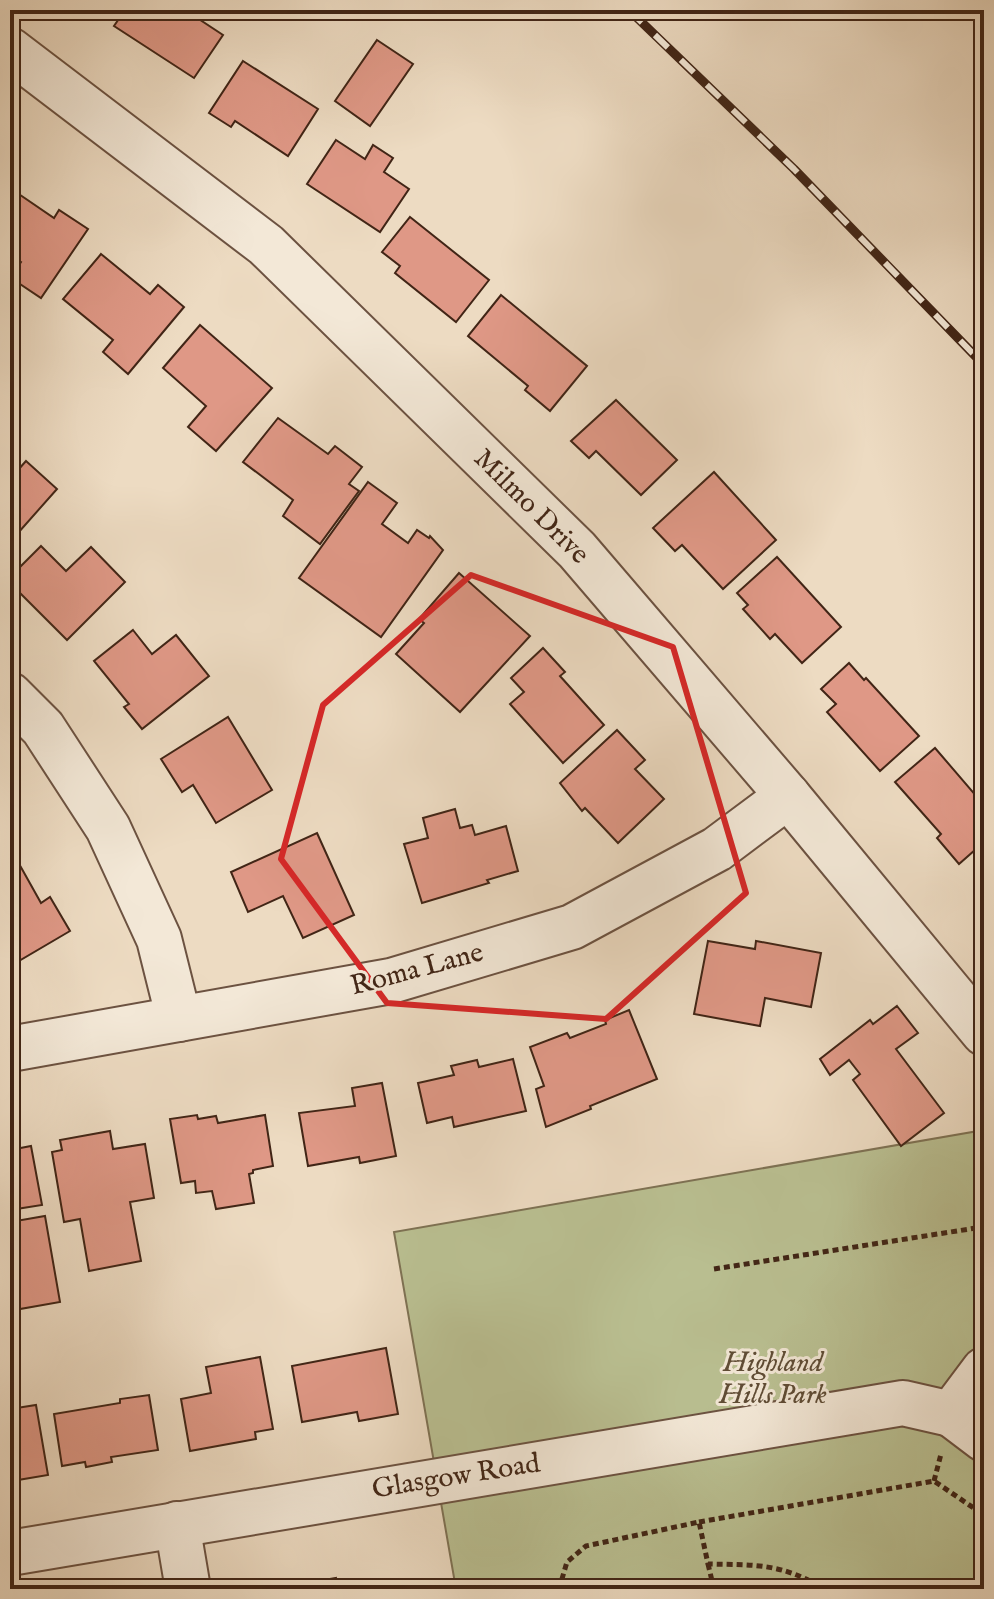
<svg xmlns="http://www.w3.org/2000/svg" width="994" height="1599" viewBox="0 0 994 1599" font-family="'IM FELL English',serif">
  <rect width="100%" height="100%" fill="#eddbc2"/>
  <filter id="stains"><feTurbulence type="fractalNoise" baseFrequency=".0025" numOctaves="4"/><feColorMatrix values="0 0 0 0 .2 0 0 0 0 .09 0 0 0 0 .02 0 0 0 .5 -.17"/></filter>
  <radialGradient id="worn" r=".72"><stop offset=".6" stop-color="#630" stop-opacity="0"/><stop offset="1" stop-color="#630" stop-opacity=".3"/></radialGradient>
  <polygon fill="#bac092" stroke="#7e7254" stroke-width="2" points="984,1130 984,1589 456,1589 394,1232"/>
  <g fill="#df9886" stroke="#412516" stroke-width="2">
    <polygon points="125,10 185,10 223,35 194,78 114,26"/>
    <polygon points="377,40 413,64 370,126 335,101"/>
    <polygon points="243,61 318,109 288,156 235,121 231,127 209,113"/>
    <polygon points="336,140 365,159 373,145 393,158 384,172 409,189 380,232 307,184"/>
    <polygon points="10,188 54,218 59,210 88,229 41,298 11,278 21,262 10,255"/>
    <polygon points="410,217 489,280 456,322 395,273 400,266 382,252"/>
    <polygon points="101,254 150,294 158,285 184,307 128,374 103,352 113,340 63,299"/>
    <polygon points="501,295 587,366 550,411 525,390 528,386 468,336"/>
    <polygon points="200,325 272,388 216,451 188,427 206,406 163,368"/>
    <polygon points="616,400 677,460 641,495 596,451 589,458 571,441"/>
    <polygon points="278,418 328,454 335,446 362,467 349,484 359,491 320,544 283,516 293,500 243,462"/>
    <polygon points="26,461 57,489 10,542 10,479"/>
    <polygon points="714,472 776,540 723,589 682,545 675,551 653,528"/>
    <polygon points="368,482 397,503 382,524 408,543 417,530 429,538 430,536 443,550 381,637 299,578"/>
    <polygon points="41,546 66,571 91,547 125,582 67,640 10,583 10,577"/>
    <polygon points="777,557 841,627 802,663 775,634 770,639 743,609 748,605 737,593"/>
    <polygon points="459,573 530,636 460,712 396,654 424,623 419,619"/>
    <polygon points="133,630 152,654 176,635 209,676 142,729 124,707 129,704 94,661"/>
    <polygon points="543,648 565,672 560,676 604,725 563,763 510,704 524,692 511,678"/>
    <polygon points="849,663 864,680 866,678 919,736 880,771 827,712 836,704 821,689"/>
    <polygon points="228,717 272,790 216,823 193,785 182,792 161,759"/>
    <polygon points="617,730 645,760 635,769 664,799 618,843 585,808 582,811 560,783"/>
    <polygon points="935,748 984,805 984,842 959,864 937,838 941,834 895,782"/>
    <polygon points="455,809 460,828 472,825 475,835 506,826 518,871 487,880 489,883 422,903 404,844 428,838 423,818"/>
    <polygon points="317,833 354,915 303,938 283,896 248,912 231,872"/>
    <polygon points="13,853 41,903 50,897 70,931 12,965 10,855"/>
    <polygon points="708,941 755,949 756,941 821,953 811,1007 765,998 760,1026 694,1014"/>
    <polygon points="897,1006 918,1033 896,1049 944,1113 901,1146 853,1080 860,1074 849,1060 830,1075 820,1059 870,1020 873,1024"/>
    <polygon points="629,1010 657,1079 590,1106 591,1109 546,1127 536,1089 544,1086 530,1047 567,1033 570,1038 606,1024 605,1020"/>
    <polygon points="513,1059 526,1111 454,1127 452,1117 427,1123 418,1083 454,1075 451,1066 477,1060 479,1067"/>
    <polygon points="382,1083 396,1156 360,1163 359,1157 308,1166 299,1113 355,1106 352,1088"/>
    <polygon points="197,1115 198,1119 216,1116 218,1123 265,1115 273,1166 253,1170 253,1173 249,1174 254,1203 216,1209 212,1191 196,1193 195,1181 181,1183 170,1119"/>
    <polygon points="110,1131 113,1149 145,1144 154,1198 130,1202 141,1261 89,1271 80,1219 64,1222 52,1152 62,1150 60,1140"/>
    <polygon points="31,1146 42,1205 10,1210 10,1150"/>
    <polygon points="45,1216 60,1302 20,1309 17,1289 10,1290 10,1222"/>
    <polygon points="386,1348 398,1414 359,1421 357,1412 302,1422 292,1366"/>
    <polygon points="260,1357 273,1429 255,1432 256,1439 190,1451 181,1399 211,1393 206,1367"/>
    <polygon points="149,1395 158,1450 111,1457 112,1462 86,1467 85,1462 62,1466 54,1414 120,1403 120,1399"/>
    <polygon points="36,1405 48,1475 12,1481 10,1409"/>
    <polygon points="336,1578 338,1589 273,1589"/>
  </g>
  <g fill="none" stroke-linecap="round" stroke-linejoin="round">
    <defs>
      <g id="minor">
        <polyline points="10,50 266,245 577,550 788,796 984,1033"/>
        <polyline points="10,695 43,728 108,828 159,939 179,1019"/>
        <polyline points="10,1049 391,981 572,927 717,849 788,796"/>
        <polyline points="984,1370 951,1414 984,1439"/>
        <polyline points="177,1524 188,1589"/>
        <polyline points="10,1553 903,1403 951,1414"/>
      </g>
    </defs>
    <use href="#minor" stroke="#6c5241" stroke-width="48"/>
    <g stroke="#412516" stroke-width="5" stroke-dasharray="6 4" stroke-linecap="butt">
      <polyline points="714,1269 976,1228 984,1234"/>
      <polyline points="934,1481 941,1454"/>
      <polyline points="699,1522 934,1481 984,1515"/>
      <polyline points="708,1564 714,1589"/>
      <path d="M559,1589L567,1562L586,1546L699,1522L708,1564C755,1565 782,1563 824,1589"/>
    </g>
    <use href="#minor" stroke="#f3e8d7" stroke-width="44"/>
    <defs>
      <polyline id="rail" points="629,10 794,169 984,365"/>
    </defs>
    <use href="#rail" stroke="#412516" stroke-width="9"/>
    <use href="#rail" stroke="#f3e8d7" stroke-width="6" stroke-dasharray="18" stroke-linecap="butt"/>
  </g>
  <path fill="none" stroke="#d62828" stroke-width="6" stroke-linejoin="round" d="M471,575L673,647L746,893L606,1019L387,1003L281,859L323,705Z"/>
  <g text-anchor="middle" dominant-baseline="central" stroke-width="6" stroke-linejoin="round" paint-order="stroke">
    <g font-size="28" fill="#412516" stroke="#f3e8d7">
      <text transform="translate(531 507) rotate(45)">Milmo Drive</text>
      <text transform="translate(417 970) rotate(-15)">Roma Lane</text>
      <text transform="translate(456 1477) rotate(-9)">Glasgow Road</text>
    </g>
    <g font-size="28" font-style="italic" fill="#5f4c35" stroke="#f3e8d7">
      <text x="773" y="1363">Highland<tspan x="773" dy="32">Hills Park</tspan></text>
    </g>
  </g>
  <rect width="994" height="1599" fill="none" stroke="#eddbc2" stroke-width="40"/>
  <rect x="12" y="12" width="970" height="1575" fill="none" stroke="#412516" stroke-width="4"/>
  <rect x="20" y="20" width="954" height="1559" fill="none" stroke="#412516" stroke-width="2"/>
  <rect width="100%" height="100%" filter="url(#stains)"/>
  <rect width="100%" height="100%" fill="url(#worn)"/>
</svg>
